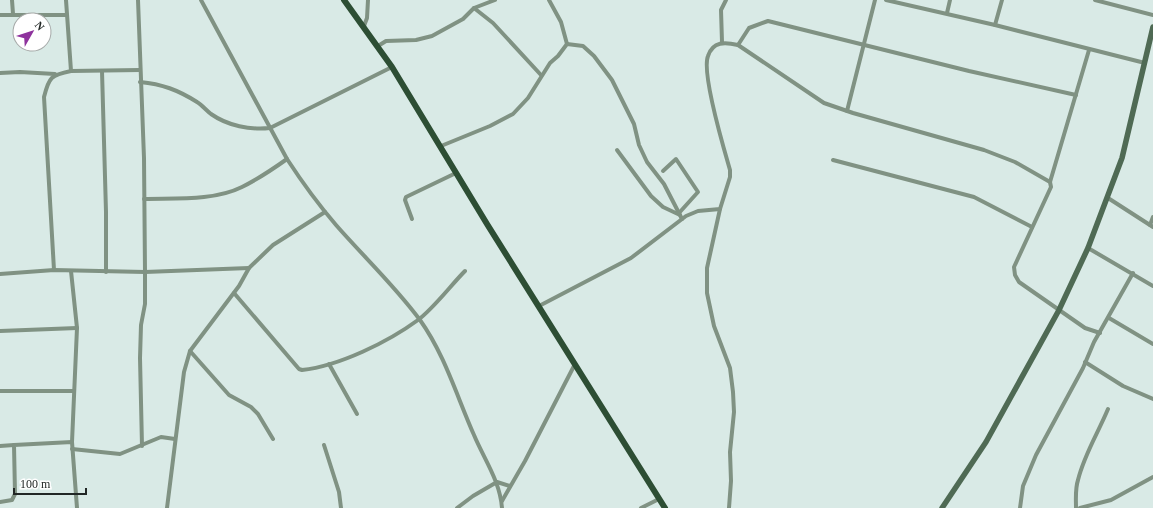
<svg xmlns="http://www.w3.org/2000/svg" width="1153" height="508" viewBox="0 0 1153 508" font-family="'Times New Roman',serif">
  <rect width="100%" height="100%" fill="#d9eae6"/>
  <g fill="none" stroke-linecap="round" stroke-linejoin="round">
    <g stroke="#809283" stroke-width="4">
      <polyline points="12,0 13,14"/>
      <polyline points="138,0 144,158 145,272 145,304 141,325 140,358 142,446"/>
      <path d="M201,0L287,159C302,182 318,204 336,225C364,257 395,286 420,320C445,355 457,397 474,435C484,459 500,481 502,508"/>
      <polyline points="549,0 561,22 567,44"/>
      <polyline points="886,0 995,25 1145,63"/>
      <polyline points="1095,0 1153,15"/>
      <polyline points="474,8 493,23 541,75"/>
      <polyline points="947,13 950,0"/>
      <polyline points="0,15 66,15"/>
      <polyline points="995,25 1002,0"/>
      <polyline points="364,26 367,18 368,0"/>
      <polyline points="722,42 721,10 726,0"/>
      <polyline points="738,45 749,28 768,21 969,71 1076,95"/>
      <polyline points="378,46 386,41 416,40 432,36 463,19 474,8 495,0"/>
      <polyline points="71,71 140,70"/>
      <polyline points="102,71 106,212 106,272"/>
      <polyline points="0,73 20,72 55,74"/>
      <path d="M140,82C162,84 178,90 197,102C202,105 206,110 211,114C228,126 250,130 270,128L392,67"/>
      <polyline points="847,111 875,0"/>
      <polyline points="441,146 490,126 513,114 528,98 550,63 558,56 567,44 583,46 594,56 612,80 634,124 639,145 647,162 664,184 682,219"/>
      <polyline points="617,150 651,196 663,207 680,215"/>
      <polyline points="833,160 974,197 1032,227"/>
      <polyline points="663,171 676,159 698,192 679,213"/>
      <polyline points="1050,182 1089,50"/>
      <polyline points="1108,198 1153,227"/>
      <path d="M144,199C175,198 214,201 242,187C258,179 273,169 287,159"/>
      <polyline points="720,209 707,268 707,293 714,326 730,368 733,392 734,412 730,452 731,481 729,508"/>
      <polyline points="412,219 405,200 406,197 456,173"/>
      <polyline points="1150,225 1153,217"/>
      <polyline points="1088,248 1153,286"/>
      <path d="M54,270L44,97C49,77 51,75 71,71L66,0"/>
      <polyline points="71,271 77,328 72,442"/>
      <polyline points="0,274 54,270 145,272 249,268"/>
      <path d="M234,293L299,369L302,370C339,366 388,342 418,320C434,308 451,285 465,271"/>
      <path d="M539,306L631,258L686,216L698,211L720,209L730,177V170C724,149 701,73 708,56C713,41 725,42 738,45L824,103L853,113L984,150L1015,162L1050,182L1051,187L1014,267L1015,275L1019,282L1085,328L1100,333"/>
      <polyline points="1109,318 1153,344"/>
      <polyline points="0,331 77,328"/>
      <polyline points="190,351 229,395 251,407 258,414 273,439"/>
      <polyline points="1085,362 1123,386 1153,399"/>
      <polyline points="329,364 357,414"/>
      <polyline points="0,391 74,391"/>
      <polyline points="324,445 339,492 341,508"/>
      <polyline points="0,446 14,445"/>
      <polyline points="72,449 120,454 161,437 175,439"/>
      <polyline points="502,501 525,461 575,364"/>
      <polyline points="0,502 12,500 15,494 14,445 72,442 77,508"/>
      <polyline points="167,508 184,372 190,351 239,286 249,268 273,245 325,212"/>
      <polyline points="457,508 473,496 497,482 510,486"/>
      <polyline points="641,508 659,499"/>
      <polyline points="1020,508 1023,486 1036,455 1083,368 1094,342 1133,273"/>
      <path d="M1076,508C1076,499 1075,489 1078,480C1084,455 1098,433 1108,409"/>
      <polyline points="1080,508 1111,500 1153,477"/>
    </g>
    <polyline stroke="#4f6a54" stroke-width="5.5" points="942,508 986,442 1059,310 1088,248 1122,158 1153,27"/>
    <polyline stroke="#2d4e34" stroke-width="6" points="344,0 392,67 487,224 665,508"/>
  </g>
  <g transform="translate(32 32) rotate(51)"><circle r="19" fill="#ffffff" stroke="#a6a9a8"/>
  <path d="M0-3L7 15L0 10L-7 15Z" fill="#8e329d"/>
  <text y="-6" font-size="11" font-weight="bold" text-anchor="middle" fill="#212725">N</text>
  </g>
  <path d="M14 488v6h72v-6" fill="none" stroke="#212725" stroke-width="2"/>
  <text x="20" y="488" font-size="12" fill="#212725" stroke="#ffffff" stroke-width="3" paint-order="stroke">100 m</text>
</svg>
